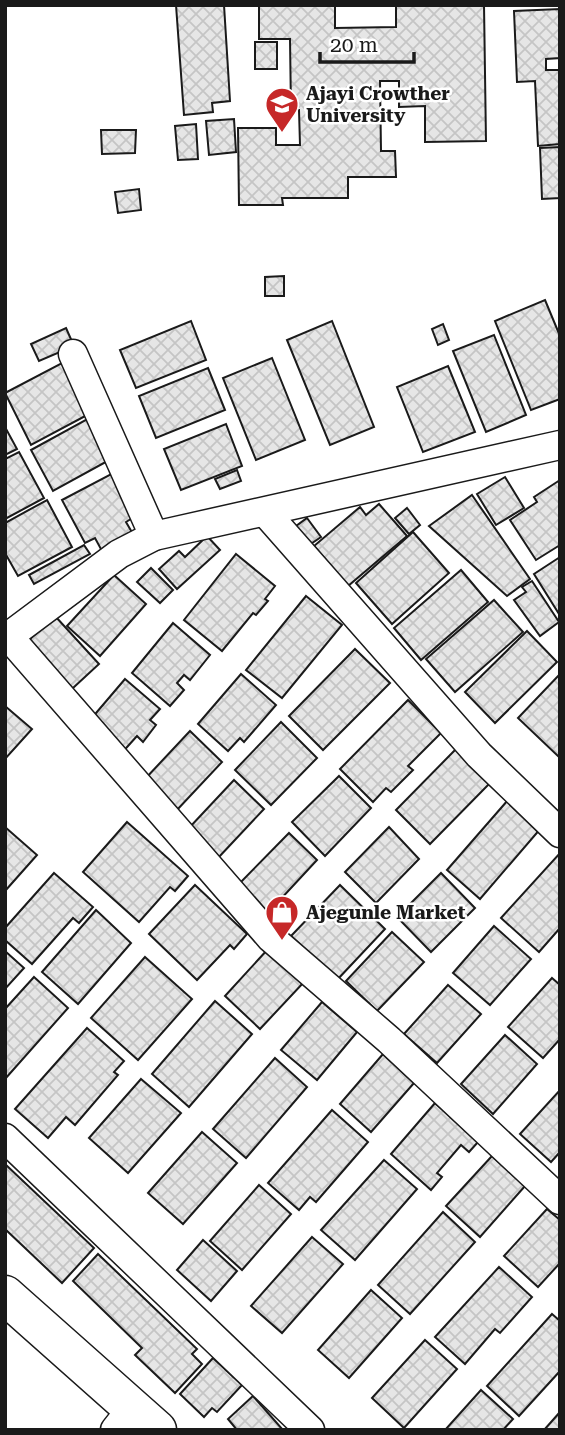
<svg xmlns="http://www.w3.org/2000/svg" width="565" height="1435" viewBox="0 0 565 1435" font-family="'Roboto Serif',serif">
  <defs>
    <pattern id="building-cross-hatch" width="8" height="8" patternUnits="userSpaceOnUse" patternTransform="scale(1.75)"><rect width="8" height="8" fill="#e6e6e6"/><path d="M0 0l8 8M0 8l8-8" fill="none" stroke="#c5c5c5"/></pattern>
  </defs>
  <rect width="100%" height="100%" fill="#fff"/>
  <g fill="url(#building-cross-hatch)" stroke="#1a1a1a" stroke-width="2">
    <polygon points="176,5 224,5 230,101 212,103 213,112 184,115"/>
    <polygon points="259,5 335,5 335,28 396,27 396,5 484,5 486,141 425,142 425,106 399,107 399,81 380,81 381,151 395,151 396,177 348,177 348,198 282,198 283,205 239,205 238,128 276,128 276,145 300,145 299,110 291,110 290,39 259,39"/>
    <polygon points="560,9 560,58 546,59 546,70 560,70 560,144 538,146 535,81 517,82 514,11"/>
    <rect x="255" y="42" width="22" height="27"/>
    <polygon points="234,119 236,152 209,155 206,121"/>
    <polygon points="196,124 198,159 178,160 175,126"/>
    <polygon points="101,130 136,130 135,153 102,154"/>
    <polygon points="560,147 560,198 542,199 540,148"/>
    <polygon points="139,189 141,210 118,213 115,192"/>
    <polygon points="284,276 284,296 265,296 265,277"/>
    <polygon points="545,300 560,336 560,399 531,410 495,321"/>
    <polygon points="191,321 206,360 136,388 120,350"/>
    <polygon points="332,321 374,427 330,445 287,340"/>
    <polygon points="443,324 449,340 438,345 432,329"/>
    <polygon points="66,328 74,346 39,361 31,344"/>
    <polygon points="494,335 526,415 486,432 453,351"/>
    <polygon points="272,358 305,440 256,460 223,378"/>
    <polygon points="62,363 89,414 31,445 5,393"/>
    <polygon points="448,366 475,432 423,452 397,387"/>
    <polygon points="208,368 225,410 156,438 139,396"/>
    <polygon points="91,417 113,458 53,491 31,450"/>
    <polygon points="226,424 242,466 181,490 164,449"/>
    <polygon points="5,427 17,449 5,455"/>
    <polygon points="19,452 44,498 5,519 5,459"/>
    <polygon points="237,470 241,481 220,489 215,479"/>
    <polygon points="117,471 139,514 126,522 133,534 102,551 95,538 85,543 62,500"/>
    <polygon points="505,477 524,508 496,525 477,494"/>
    <polygon points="560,480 560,545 536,560 510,520 537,502 534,497"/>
    <polygon points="472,495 530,579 507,596 429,526"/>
    <polygon points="47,500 72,547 18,576 5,553 5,523"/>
    <polygon points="379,504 407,536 348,586 314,546 360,507 366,515"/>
    <polygon points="407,508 420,525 409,534 395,518"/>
    <polygon points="307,518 321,537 302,550 288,532"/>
    <polygon points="413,532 449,573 392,624 356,583"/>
    <polygon points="207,536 220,550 177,589 159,569 179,551 185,557"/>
    <polygon points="84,545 90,554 34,584 29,575"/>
    <polygon points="236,554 275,586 265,599 268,601 256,615 253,613 222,651 184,620"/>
    <polygon points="560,557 560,614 559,614 534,574"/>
    <polygon points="151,568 173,590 160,603 137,582"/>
    <polygon points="461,570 488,602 421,660 394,628"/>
    <polygon points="114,575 146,604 100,656 67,626"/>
    <polygon points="532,581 559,622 540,636 514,600 526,592 522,587"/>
    <polygon points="306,596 342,625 282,698 246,670"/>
    <polygon points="494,600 523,632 455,692 426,659"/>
    <polygon points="55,616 99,664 60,700 17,651"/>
    <polygon points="173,623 210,655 190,680 184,675 177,683 184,690 170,706 132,673"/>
    <polygon points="527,631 557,662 495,723 465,692"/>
    <polygon points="355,649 390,683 323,750 289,716"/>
    <polygon points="241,674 276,705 244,742 240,738 228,751 198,724"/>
    <polygon points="560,674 560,758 518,718"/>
    <polygon points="125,679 160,709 150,720 156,725 143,742 137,736 119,756 85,726"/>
    <polygon points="408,700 441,733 408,766 413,770 391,792 386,788 373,802 340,769"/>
    <polygon points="5,706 32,729 5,759"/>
    <polygon points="281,722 317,758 271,805 235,770"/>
    <polygon points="190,731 222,762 176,811 144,780"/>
    <polygon points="457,748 491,782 430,844 396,810"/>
    <polygon points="339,776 371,808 325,856 292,822"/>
    <polygon points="234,780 264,809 218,858 188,829"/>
    <polygon points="508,800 541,828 480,899 447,870"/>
    <polygon points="127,822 188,876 175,891 170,887 139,922 83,872"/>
    <polygon points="5,827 37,855 5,891"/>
    <polygon points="389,827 419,859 376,903 345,872"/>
    <polygon points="289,833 317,860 265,916 236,887"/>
    <polygon points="560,853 560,928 539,952 501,918"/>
    <polygon points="54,873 93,907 79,923 73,918 32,964 5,940 5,928"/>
    <polygon points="441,873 475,908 431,952 397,917"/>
    <polygon points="195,885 247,934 234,949 230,945 197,980 149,934"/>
    <polygon points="340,885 385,929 337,980 291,936"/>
    <polygon points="96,910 131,943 78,1004 42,972"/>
    <polygon points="494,926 531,959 490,1005 453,973"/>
    <polygon points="392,932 424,962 377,1011 346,981"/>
    <polygon points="268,949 304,982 260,1029 225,996"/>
    <polygon points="5,951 24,968 5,989"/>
    <polygon points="145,957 192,999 138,1060 91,1018"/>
    <polygon points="34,977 68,1008 5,1079 5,1009"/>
    <polygon points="552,978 560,985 560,1039 543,1058 508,1027"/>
    <polygon points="448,985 481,1014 437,1063 404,1034"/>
    <polygon points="215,1001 252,1034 189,1107 152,1074"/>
    <polygon points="322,1002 357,1032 317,1080 281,1050"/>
    <polygon points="87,1028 124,1061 114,1072 118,1075 75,1125 66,1117 48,1138 15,1109"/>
    <polygon points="505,1035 537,1064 493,1114 461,1084"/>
    <polygon points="383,1054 414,1083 371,1132 340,1104"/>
    <polygon points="275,1058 307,1087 246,1158 213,1129"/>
    <polygon points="141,1079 181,1113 128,1173 89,1138"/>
    <polygon points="560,1090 560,1152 551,1162 520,1134"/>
    <polygon points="435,1103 478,1142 469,1152 461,1145 437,1173 442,1177 431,1190 391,1154"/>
    <polygon points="332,1110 368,1142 316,1202 310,1197 299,1210 268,1183"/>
    <polygon points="202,1132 237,1163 183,1224 148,1193"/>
    <polygon points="492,1156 525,1186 480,1237 446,1206"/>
    <polygon points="384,1160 417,1189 355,1260 321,1230"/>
    <polygon points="5,1164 94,1248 62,1283 5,1229"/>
    <polygon points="259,1185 291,1214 242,1270 210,1241"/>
    <polygon points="547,1209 560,1220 560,1263 538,1287 504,1256"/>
    <polygon points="443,1212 475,1242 410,1314 378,1285"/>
    <polygon points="312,1237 343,1264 282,1333 251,1306"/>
    <polygon points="203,1240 237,1271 211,1301 177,1270"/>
    <polygon points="98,1254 197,1349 192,1354 202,1364 175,1393 135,1355 142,1348 73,1281"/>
    <polygon points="499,1267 532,1297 500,1333 495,1329 465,1364 435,1337"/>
    <polygon points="371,1290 402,1318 349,1378 318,1350"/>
    <polygon points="552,1314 560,1321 560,1371 519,1416 487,1386"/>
    <polygon points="425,1340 457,1369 404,1428 372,1398"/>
    <polygon points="213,1358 242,1385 217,1412 212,1408 204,1417 180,1394"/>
    <polygon points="481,1390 513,1419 503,1430 445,1430"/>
    <polygon points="253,1396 283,1430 237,1430 228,1419"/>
    <polygon points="560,1412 560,1430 544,1430"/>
  </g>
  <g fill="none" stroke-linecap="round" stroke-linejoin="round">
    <defs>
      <g id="street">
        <polyline points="73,354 154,536"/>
        <polyline points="265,512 479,755 560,833"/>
        <polyline points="9,637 271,938 389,1040 560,1200"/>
        <polyline points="5,639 119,554 154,536 560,445"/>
        <polyline points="5,1138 310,1430"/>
        <polyline points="115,1430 133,1407"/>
      </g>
      <polyline id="highway" points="5,1295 157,1430"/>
    </defs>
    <use href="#street" stroke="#1a1a1a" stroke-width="31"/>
    <use href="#highway" stroke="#1a1a1a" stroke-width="41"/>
    <use href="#street" stroke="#fff" stroke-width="28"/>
    <use href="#highway" stroke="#fff" stroke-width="38"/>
  </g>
  <defs>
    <symbol id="university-pin" viewBox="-11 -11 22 30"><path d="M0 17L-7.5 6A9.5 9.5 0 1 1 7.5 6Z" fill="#c62828" stroke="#fff"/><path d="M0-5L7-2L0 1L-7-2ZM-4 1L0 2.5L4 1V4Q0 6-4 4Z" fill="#fff"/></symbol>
    <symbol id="shop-pin" viewBox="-11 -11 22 30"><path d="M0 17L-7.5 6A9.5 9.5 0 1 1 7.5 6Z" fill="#c62828" stroke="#fff"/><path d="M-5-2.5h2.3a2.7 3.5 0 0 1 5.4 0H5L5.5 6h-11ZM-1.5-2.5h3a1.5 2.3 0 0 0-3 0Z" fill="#fff"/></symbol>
  </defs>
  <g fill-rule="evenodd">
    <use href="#university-pin" x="263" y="85" width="38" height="52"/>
    <use href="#shop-pin" x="263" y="893" width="38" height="52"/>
  </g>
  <g text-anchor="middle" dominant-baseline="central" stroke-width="5" stroke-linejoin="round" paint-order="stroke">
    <g font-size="19" font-weight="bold" fill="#1a1a1a" stroke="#fff" text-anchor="start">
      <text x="306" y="93">Ajayi Crowther<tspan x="306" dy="22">University</tspan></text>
      <text x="306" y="912">Ajegunle Market</text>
    </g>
  </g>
  <rect width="565" height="1435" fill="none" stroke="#1a1a1a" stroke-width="14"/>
  <path d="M320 52v10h94v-10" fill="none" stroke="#1a1a1a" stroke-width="3.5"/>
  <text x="330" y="52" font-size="21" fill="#1a1a1a" stroke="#ffffff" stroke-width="5" paint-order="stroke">20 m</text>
</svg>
